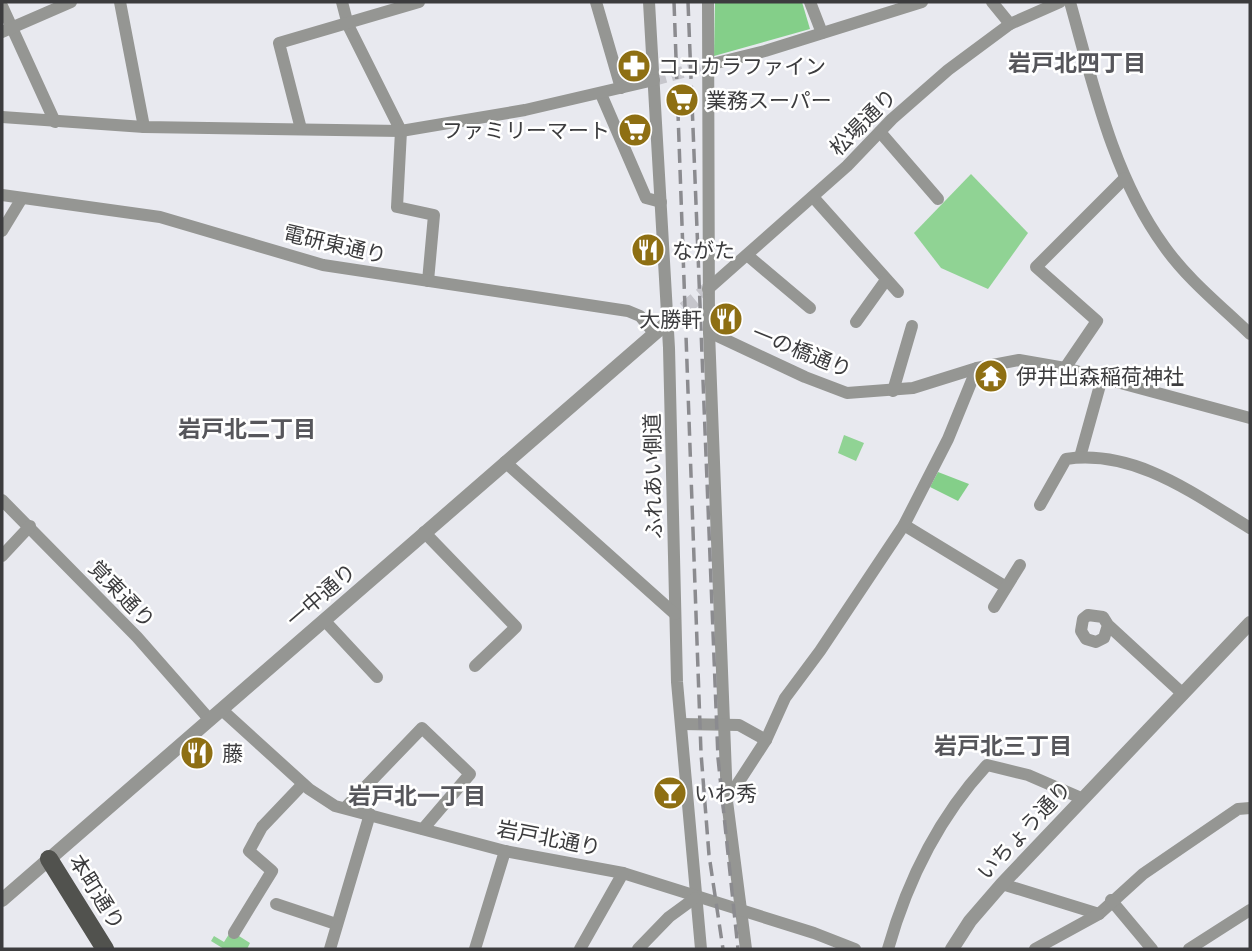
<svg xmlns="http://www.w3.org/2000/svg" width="1252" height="951" viewBox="0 0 1252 951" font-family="Cabin,'Noto Sans JP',sans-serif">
  <rect width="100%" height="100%" fill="#e8e9ef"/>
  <g fill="#90d394">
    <polygon points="971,174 1028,233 988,289 941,268 914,233"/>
    <polygon points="844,435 864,443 856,461 838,453"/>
    <polygon points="231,931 250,943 247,949 224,949 211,941 214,936 224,942"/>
  </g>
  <g fill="#84cf89">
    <polygon points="715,2 802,2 810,29 714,56"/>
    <polygon points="938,472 969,484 958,501 930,487"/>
  </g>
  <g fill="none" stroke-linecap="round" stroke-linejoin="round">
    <polyline stroke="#c6c6cc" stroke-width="12" stroke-dasharray="12 6" stroke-linecap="butt" points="654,80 708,65"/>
    <polyline stroke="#c6c6cc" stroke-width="14" stroke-dasharray="14 7" stroke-linecap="butt" points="668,322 708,289"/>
    <g stroke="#959693" stroke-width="12">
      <polyline points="120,2 144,127"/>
      <polyline points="342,2 348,25 401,131 397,207 434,215 428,281"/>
      <polyline points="596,2 621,88"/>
      <polyline points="649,2 669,348 677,682 701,949"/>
      <polyline points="708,2 709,332 727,801 746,949"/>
      <polyline points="810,2 822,33"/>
      <polyline points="992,2 1010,24"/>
      <path d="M1070,2C1093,84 1113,176 1164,246C1187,279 1221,306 1250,334"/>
      <polyline points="2,6 55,122"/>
      <polyline points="2,32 71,2"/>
      <polyline points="708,65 765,51 922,2"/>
      <polyline points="601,94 646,198 661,202"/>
      <polyline points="2,117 144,127 401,131 525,110 654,80"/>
      <polyline points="301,129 279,43 419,2"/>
      <polyline points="880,132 938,199"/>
      <polyline points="2,195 160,217 323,265 628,311 640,316 654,333"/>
      <polyline points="813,197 898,292"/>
      <polyline points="2,231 22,198"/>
      <polyline points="747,255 810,308"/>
      <polyline points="708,289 847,166 892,119 948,70 1010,24 1060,2"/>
      <polyline points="856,322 886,280"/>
      <polyline points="709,332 805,377 847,393 913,388 977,368 1019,360 1065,368 1250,418"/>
      <polyline points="1065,368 1097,321 1036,267 1125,178"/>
      <polyline points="893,391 912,326"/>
      <polyline points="1080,457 1102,378"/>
      <polyline points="505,462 675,614"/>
      <polyline points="2,500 137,637 210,720"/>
      <path d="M1040,505L1066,459C1135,449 1194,494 1250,528"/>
      <polyline points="904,525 1006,587"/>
      <polyline points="424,532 516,627 475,666"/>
      <polyline points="2,556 30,526"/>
      <polyline points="994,607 1020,565"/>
      <polyline points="324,620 377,677"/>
      <polyline points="1108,625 1104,638 1096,642 1086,639 1081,631 1083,619 1088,615 1103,617 1108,625 1183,694"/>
      <polyline points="222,710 309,789 335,806 505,851 623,873 814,933 855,949"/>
      <polyline points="681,724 739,725 766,740"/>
      <polyline points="727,800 766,740 785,698 820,651 904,525 948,439 977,368"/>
      <polyline points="345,808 422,728 470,774 423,829"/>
      <polyline points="1002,884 1099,914"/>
      <polyline points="1111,900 1152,949"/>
      <polyline points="276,904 336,924"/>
      <polyline points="234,933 272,871 249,851 262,827 303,784"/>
      <polyline points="330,949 370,814"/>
      <polyline points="475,949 505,851"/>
      <polyline points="580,949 623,873"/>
      <polyline points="638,949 669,917 695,898"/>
      <path d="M888,949C907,882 939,817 987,765L1028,775L1081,798"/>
      <polyline points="1035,949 1099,914 1143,874 1238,809 1250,808"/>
      <polyline points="1189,949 1250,910"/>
    </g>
    <g stroke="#959693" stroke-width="14">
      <polyline points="2,900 668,322"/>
      <polyline points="952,949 970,921 1002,884 1250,623"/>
    </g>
    <polyline stroke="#51524e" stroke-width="18" points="49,859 105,949"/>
    <g stroke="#8b8b8f" stroke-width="3.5" stroke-dasharray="14 7" stroke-linecap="butt">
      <polyline points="674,2 701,753 709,855 723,949"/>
      <polyline points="688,2 718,758 738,949"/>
    </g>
  </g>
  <defs>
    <symbol id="pharmacy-disc" viewBox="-11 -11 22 22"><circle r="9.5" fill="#8e6f13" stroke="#fff"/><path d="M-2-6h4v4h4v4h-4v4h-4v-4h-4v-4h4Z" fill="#fff"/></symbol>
    <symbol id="supermarket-disc" viewBox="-11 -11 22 22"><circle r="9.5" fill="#8e6f13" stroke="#fff"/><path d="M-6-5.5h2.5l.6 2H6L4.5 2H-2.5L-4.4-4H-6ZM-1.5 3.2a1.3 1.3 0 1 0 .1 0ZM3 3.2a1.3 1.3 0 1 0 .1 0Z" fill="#fff"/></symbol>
    <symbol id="restaurant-disc" viewBox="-11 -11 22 22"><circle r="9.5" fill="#8e6f13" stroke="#fff"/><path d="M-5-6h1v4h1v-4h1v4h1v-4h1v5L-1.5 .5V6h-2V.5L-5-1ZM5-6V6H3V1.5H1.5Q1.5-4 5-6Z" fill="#fff"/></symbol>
    <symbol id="temple-disc" viewBox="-11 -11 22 22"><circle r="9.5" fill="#8e6f13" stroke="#fff"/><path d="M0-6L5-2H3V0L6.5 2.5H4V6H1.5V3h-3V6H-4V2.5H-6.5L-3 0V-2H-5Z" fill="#fff"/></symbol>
    <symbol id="bar-disc" viewBox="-11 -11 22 22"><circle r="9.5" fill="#8e6f13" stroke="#fff"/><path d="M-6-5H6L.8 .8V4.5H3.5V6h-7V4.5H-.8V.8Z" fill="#fff"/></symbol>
  </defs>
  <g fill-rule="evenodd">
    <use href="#pharmacy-disc" x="615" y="47" width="38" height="38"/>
    <use href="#supermarket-disc" x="663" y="81" width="38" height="38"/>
    <use href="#supermarket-disc" x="616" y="111" width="38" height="38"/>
    <use href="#restaurant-disc" x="629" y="231" width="38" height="38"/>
    <use href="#restaurant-disc" x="707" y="300" width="38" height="38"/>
    <use href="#temple-disc" x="972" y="357" width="38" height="38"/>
    <use href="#restaurant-disc" x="178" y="734" width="38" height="38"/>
    <use href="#bar-disc" x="651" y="774" width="38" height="38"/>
  </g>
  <g text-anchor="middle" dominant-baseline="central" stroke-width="5" stroke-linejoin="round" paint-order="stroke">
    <g font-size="21" fill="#3c3c3e" stroke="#fff" text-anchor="start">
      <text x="658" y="66">ココカラファイン</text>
      <text x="706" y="100">業務スーパー</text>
      <text x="610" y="130" text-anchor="end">ファミリーマート</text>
      <text x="672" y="250">ながた</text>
      <text x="702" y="319" text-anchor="end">大勝軒</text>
      <text x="1016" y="376">伊井出森稲荷神社</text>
      <text x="222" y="753">藤</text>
      <text x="694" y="793">いわ秀</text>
    </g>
    <g font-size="21" fill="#3c3c3e" stroke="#fff">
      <text transform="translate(863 122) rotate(-45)">松場通り</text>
      <text transform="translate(335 244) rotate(13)">電研東通り</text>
      <text transform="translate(802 351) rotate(22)">一の橋通り</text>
      <text transform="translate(653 476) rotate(-91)">ふれあい側道</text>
      <text transform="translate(122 594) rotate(46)">覚東通り</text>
      <text transform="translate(321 595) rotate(-41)">一中通り</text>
      <text transform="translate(1024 830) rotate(-47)">いちょう通り</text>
      <text transform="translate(549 838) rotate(11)">岩戸北通り</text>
      <text transform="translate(97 892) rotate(58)">本町通り</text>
    </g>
    <g font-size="23" font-weight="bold" fill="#56565b" stroke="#fff">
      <text x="1077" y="63">岩戸北四丁目</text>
      <text x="247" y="429">岩戸北二丁目</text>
      <text x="1003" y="746">岩戸北三丁目</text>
      <text x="417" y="796">岩戸北一丁目</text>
    </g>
  </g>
  <rect width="1252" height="951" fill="none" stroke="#3c3c3e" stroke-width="7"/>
</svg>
